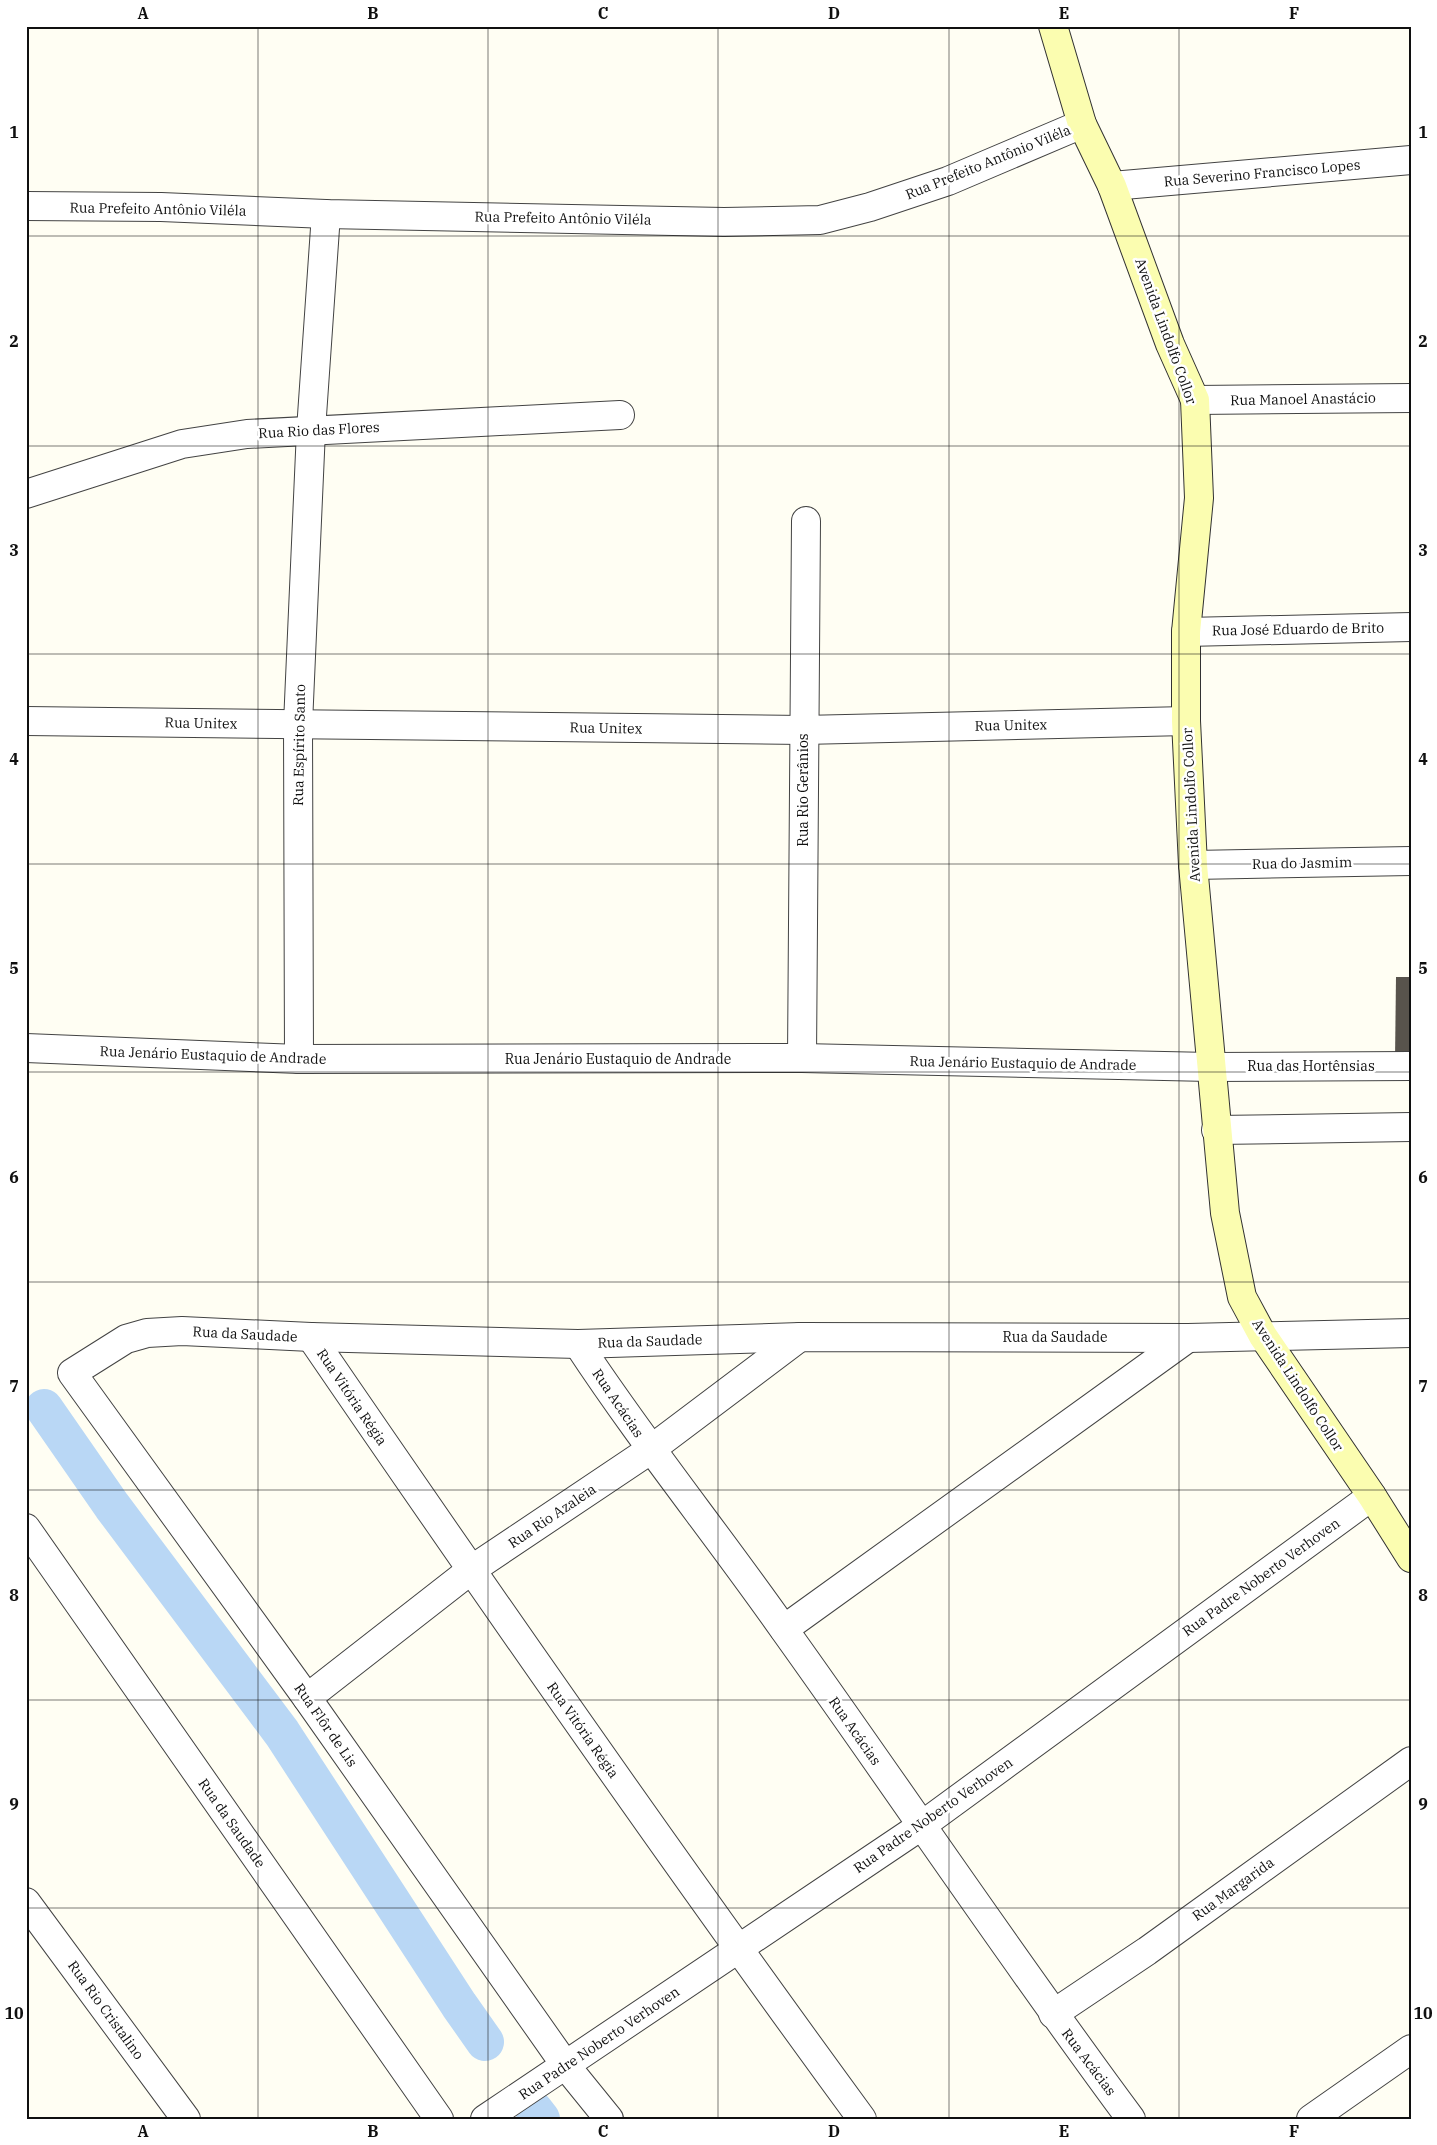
<svg xmlns="http://www.w3.org/2000/svg" width="1437" height="2145" viewBox="0 0 1437 2145" font-family="'IBM Plex Serif',serif">
  <rect width="100%" height="100%" fill="#fffef3"/>
  <g fill="none" stroke-linecap="round" stroke-linejoin="round">
    <g stroke="#b9d7f5" stroke-width="38">
      <polyline points="44,1408 112,1506 282,1733 459,2005 485,2042"/>
      <polyline points="534,2110 541,2119"/>
    </g>
  </g>
  <polygon fill="#58534c" points="1396,977 1411,977 1411,1060 1395,1060"/>
  <g fill="none" stroke-linecap="round" stroke-linejoin="round">
    <defs>
      <g id="minor">
        <polyline points="1112,186 1411,160"/>
        <polyline points="26,206 161,207 326,214 724,222 820,220 870,207 948,181 1082,124"/>
        <polyline points="1195,400 1411,398"/>
        <polyline points="26,494 182,444 247,434 620,415"/>
        <polyline points="1186,632 1411,627"/>
        <polyline points="26,721 803,730 1186,721"/>
        <polyline points="1193,865 1411,861"/>
        <polyline points="802,1058 806,521"/>
        <polyline points="299,1059 298,724 311,430 326,214"/>
        <polyline points="1210,1067 1411,1066"/>
        <polyline points="1216,1130 1411,1127"/>
        <path d="M311,1337C491,1600 673,1861 862,2119"/>
        <path d="M578,1344C643,1443 717,1534 785,1631C901,1793 1012,1959 1131,2119"/>
        <polyline points="26,1528 439,2119"/>
        <polyline points="784,1629 1188,1338"/>
        <polyline points="307,1698 471,1570 650,1450 800,1337"/>
        <polyline points="26,1902 186,2119"/>
        <polyline points="1053,2014 1147,1951 1411,1761"/>
        <polyline points="485,2119 921,1826 1372,1496"/>
        <polyline points="609,2119 566,2066 307,1698 72,1373 126,1339 147,1333 182,1331 311,1337 578,1344 800,1337 1188,1338 1411,1333"/>
        <polyline points="1311,2119 1411,2049"/>
      </g>
      <polyline id="tertiary" points="26,1048 299,1059 802,1058 1210,1067"/>
      <polyline id="secondary" points="1053,26 1082,124 1112,186 1170,344 1195,400 1199,498 1186,632 1186,721 1193,865 1225,1213 1242,1297 1263,1336 1372,1496 1411,1558"/>
    </defs>
    <use href="#minor" stroke="#434343" stroke-width="30"/>
    <use href="#tertiary" stroke="#434343" stroke-width="30"/>
    <use href="#secondary" stroke="#323232" stroke-width="30"/>
    <use href="#minor" stroke="#fff" stroke-width="28"/>
    <use href="#tertiary" stroke="#fff" stroke-width="28"/>
    <use href="#secondary" stroke="#fbfdb0" stroke-width="28"/>
  </g>
  <path fill="none" stroke="#101010" stroke-width="1" stroke-opacity="0.55" d="M258,26V2119M488,26V2119M718,26V2119M949,26V2119M1179,26V2119M26,236H1411M26,446H1411M26,654H1411M26,864H1411M26,1072H1411M26,1282H1411M26,1490H1411M26,1700H1411M26,1908H1411"/>
  <g text-anchor="middle" dominant-baseline="central" stroke-width="5" stroke-linejoin="round" paint-order="stroke">
    <g font-size="14" fill="#101010" stroke="#fff">
      <text transform="translate(988 162) rotate(-22)">Rua Prefeito Antônio Viléla</text>
      <text transform="translate(1262 173) rotate(-5)">Rua Severino Francisco Lopes</text>
      <text transform="translate(158 209) rotate(1)">Rua Prefeito Antônio Viléla</text>
      <text transform="translate(563 218) rotate(1)">Rua Prefeito Antônio Viléla</text>
      <text transform="translate(1166 331) rotate(70)">Avenida Lindolfo Collor</text>
      <text transform="translate(1303 399) rotate(-1)">Rua Manoel Anastácio</text>
      <text transform="translate(319 430) rotate(-3)">Rua Rio das Flores</text>
      <text transform="translate(1298 629) rotate(-1)">Rua José Eduardo de Brito</text>
      <text transform="translate(201 723) rotate(1)">Rua Unitex</text>
      <text transform="translate(1011 725) rotate(-1)">Rua Unitex</text>
      <text transform="translate(606 728) rotate(1)">Rua Unitex</text>
      <text transform="translate(299 745) rotate(-89)">Rua Espírito Santo</text>
      <text transform="translate(803 790) rotate(-90)">Rua Rio Gerânios</text>
      <text transform="translate(1191 805) rotate(-93)">Avenida Lindolfo Collor</text>
      <text transform="translate(1302 863) rotate(-1)">Rua do Jasmim</text>
      <text transform="translate(213 1055) rotate(2)">Rua Jenário Eustaquio de Andrade</text>
      <text x="618" y="1059">Rua Jenário Eustaquio de Andrade</text>
      <text transform="translate(1023 1063) rotate(1)">Rua Jenário Eustaquio de Andrade</text>
      <text x="1311" y="1066">Rua das Hortênsias</text>
      <text transform="translate(245 1334) rotate(3)">Rua da Saudade</text>
      <text x="1055" y="1337">Rua da Saudade</text>
      <text transform="translate(650 1341) rotate(-2)">Rua da Saudade</text>
      <text transform="translate(1298 1385) rotate(57)">Avenida Lindolfo Collor</text>
      <text transform="translate(352 1397) rotate(56)">Rua Vitória Régia</text>
      <text transform="translate(618 1403) rotate(56)">Rua Acácias</text>
      <text transform="translate(552 1516) rotate(-34)">Rua Rio Azaleia</text>
      <text transform="translate(1261 1577) rotate(-36)">Rua Padre Noberto Verhoven</text>
      <text transform="translate(326 1725) rotate(55)">Rua Flôr de Lis</text>
      <text transform="translate(583 1730) rotate(55)">Rua Vitória Régia</text>
      <text transform="translate(855 1731) rotate(55)">Rua Acácias</text>
      <text transform="translate(933 1815) rotate(-35)">Rua Padre Noberto Verhoven</text>
      <text transform="translate(232 1823) rotate(55)">Rua da Saudade</text>
      <text transform="translate(1233 1889) rotate(-36)">Rua Margarida</text>
      <text transform="translate(106 2010) rotate(54)">Rua Rio Cristalino</text>
      <text transform="translate(599 2043) rotate(-34)">Rua Padre Noberto Verhoven</text>
      <text transform="translate(1089 2062) rotate(53)">Rua Acácias</text>
    </g>
  </g>
  <rect width="1437" height="2145" fill="none" stroke="#ffffff" stroke-width="55"/>
  <rect x="28" y="28" width="1382" height="2090" fill="none" stroke="#101010" stroke-width="2"/>
  <g font-size="16" text-anchor="middle" font-weight="bold" fill="#101010">
    <text x="143" y="19">A</text>
    <text x="373" y="19">B</text>
    <text x="603" y="19">C</text>
    <text x="834" y="19">D</text>
    <text x="1064" y="19">E</text>
    <text x="1294" y="19">F</text>
    <text x="14" y="138">1</text>
    <text x="1423" y="138">1</text>
    <text x="14" y="347">2</text>
    <text x="1423" y="347">2</text>
    <text x="14" y="556">3</text>
    <text x="1423" y="556">3</text>
    <text x="14" y="765">4</text>
    <text x="1423" y="765">4</text>
    <text x="14" y="974">5</text>
    <text x="1423" y="974">5</text>
    <text x="14" y="1183">6</text>
    <text x="1423" y="1183">6</text>
    <text x="14" y="1392">7</text>
    <text x="1423" y="1392">7</text>
    <text x="14" y="1601">8</text>
    <text x="1423" y="1601">8</text>
    <text x="14" y="1810">9</text>
    <text x="1423" y="1810">9</text>
    <text x="14" y="2019">10</text>
    <text x="1423" y="2019">10</text>
    <text x="143" y="2137">A</text>
    <text x="373" y="2137">B</text>
    <text x="603" y="2137">C</text>
    <text x="834" y="2137">D</text>
    <text x="1064" y="2137">E</text>
    <text x="1294" y="2137">F</text>
  </g>
</svg>
